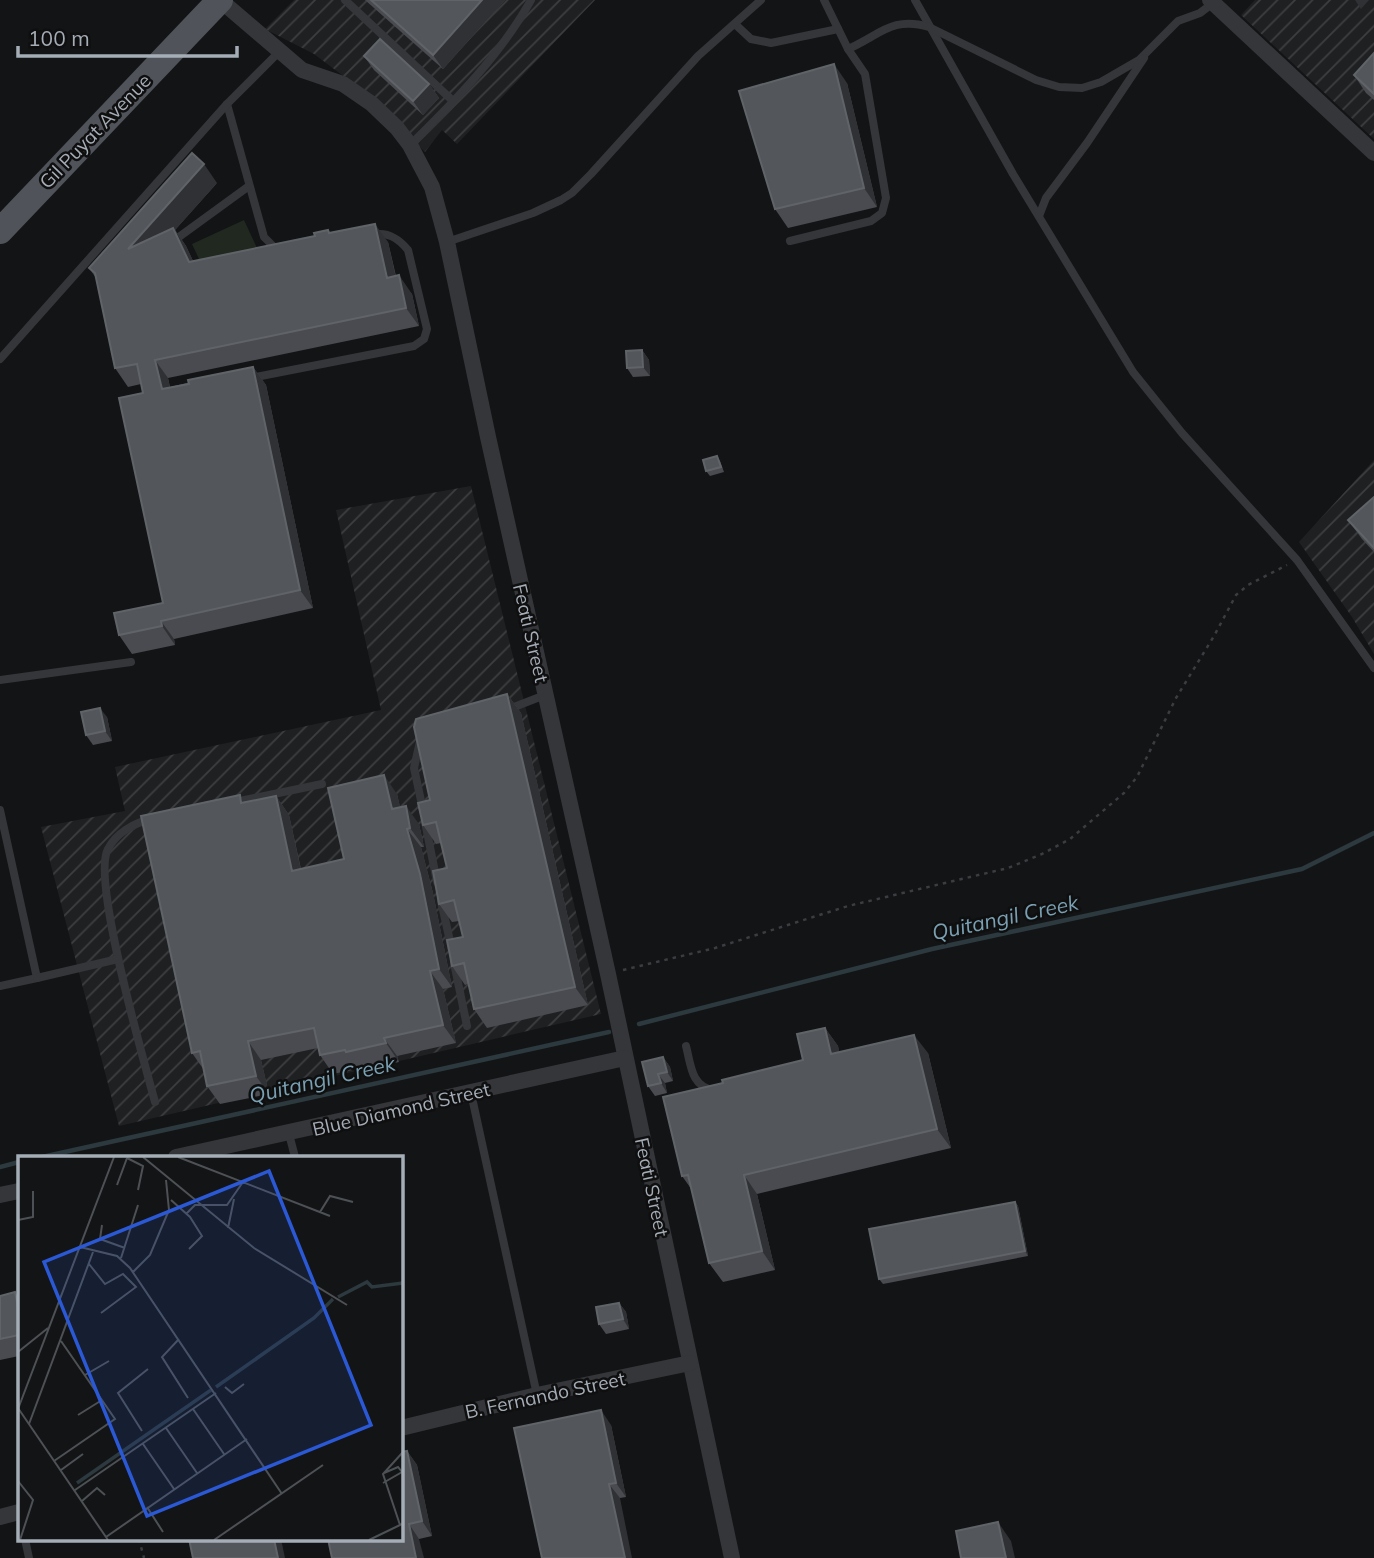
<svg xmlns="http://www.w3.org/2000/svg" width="1374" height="1558" viewBox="0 0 1374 1558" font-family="Mulish,sans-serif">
  <defs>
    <pattern id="industrial-furrows" width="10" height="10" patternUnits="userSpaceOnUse" patternTransform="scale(1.75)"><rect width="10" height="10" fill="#1f2022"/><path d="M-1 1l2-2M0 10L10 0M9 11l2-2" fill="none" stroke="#3d3e40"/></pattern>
  </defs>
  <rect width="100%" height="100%" fill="#131415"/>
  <g fill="url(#industrial-furrows)">
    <polygon points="294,0 595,0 457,144 442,130 425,152 358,87 314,54 265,29"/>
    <polygon points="1255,0 1374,0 1374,139 1241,15"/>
    <polygon points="1374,460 1374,654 1352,617 1299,542"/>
    <polygon points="471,486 601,1014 119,1126 41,827 125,811 115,767 381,710 336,510"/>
  </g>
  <polygon fill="#202820" points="244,220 258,250 206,274 192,244"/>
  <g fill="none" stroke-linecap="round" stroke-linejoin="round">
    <g stroke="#2c393e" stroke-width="4.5">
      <polyline points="639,1024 932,949 1302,869 1374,833"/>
      <polyline points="42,1157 609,1032"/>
      <polyline points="0,1167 19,1162"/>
    </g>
    <g stroke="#3a3d41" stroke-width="2.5" stroke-dasharray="3.5 5" stroke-linecap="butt">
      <polyline points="623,970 715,948 848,906 1008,868 1042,854 1070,839 1124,793 1137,777 1176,698 1214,636 1236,595 1248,585 1287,565"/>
      <polyline points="139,1539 144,1558"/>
    </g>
    <g stroke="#34363a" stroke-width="8">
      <polyline points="345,0 453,101"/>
      <polyline points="915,0 1013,174 1133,372 1182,433 1297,560 1374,668"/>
      <polyline points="736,25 751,39 771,43 838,29"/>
      <path d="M848,49C880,35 892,16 929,27L1036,80L1059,87L1082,88L1101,82L1139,60L1178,21L1200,13L1213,3"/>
      <polyline points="227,104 264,237 278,251"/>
      <path d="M410,145C454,102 501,54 531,0"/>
      <polyline points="1039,216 1046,198 1087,143 1144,58"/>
      <polyline points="790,241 871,221 882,213 886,198 865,74 848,49 824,0"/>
      <polyline points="172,242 249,186"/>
      <polyline points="447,242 533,213 561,200 572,193 591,174 698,56 761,0"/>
      <polyline points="0,359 227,104 280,51"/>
      <path d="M251,378L414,346L424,339L427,329L408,250C398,238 387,231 372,235"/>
      <polyline points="0,680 131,662"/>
      <polyline points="509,709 545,695"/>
      <polyline points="421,737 414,768 423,810"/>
      <polyline points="235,802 322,784"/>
      <polyline points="0,810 37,978 0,986"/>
      <path d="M151,819C134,823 116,833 108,849C91,879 144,1061 155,1102"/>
      <polyline points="425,822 437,882"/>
      <polyline points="441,901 452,950"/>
      <polyline points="454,963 467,1026"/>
      <polyline points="37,978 118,959"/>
      <path d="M686,1046C691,1065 691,1086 713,1090"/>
      <polyline points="471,1093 537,1395"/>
      <polyline points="289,1134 295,1157"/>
      <polyline points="25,1539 29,1558"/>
    </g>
    <g stroke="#34363a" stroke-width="16">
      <polyline points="220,0 302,70 343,84 372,104 397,128 410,145 432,187 447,242 488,437 608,974 732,1558"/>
      <polyline points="1210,0 1374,153"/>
      <polyline points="176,1157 625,1058"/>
      <polyline points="0,1195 19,1191"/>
      <polyline points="401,1428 537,1395 690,1363"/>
      <polyline points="0,1517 19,1512"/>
    </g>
    <polyline stroke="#50545a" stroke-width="26" points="0,231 220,0"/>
  </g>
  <g fill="#494b50">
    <polygon points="365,0 505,0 443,69"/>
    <polygon points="1374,53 1374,100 1366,93 1354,75"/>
    <polygon points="364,56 429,84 439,98 423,115 374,70"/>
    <polygon points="847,83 877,207 788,228 775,209"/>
    <polygon points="217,183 175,230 186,246 193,261 330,233 388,242 396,276 412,294 419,326 168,378 170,387 253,367 266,385 313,608 174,639 175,645 132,654 119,635 163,603 143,393 141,384 128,387 115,368 96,278 89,268"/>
    <polygon points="642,350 649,360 650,376 633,377 627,368"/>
    <polygon points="717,456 720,461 724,472 710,476 706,471"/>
    <polygon points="1374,497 1374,552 1362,539 1348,520"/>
    <polygon points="507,694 521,713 588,1005 487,1028 474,1009 468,984 465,985 452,966 463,937 459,921 452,922 439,904 447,868 441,843 436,844 423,825 430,800"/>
    <polygon points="107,717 112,741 93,745 86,735"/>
    <polygon points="397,794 400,807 419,824 424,847 421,847 433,893 452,987 443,989 456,1043 397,1056 399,1062 359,1071 357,1069 333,1074 320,1055 318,1048 261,1060 269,1094 220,1104 207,1086 204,1070 192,1053 245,803 276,796 289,815 301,869 344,859"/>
    <polygon points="825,1028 838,1046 839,1052 928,1053 951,1148 757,1194 775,1270 723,1282 709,1263 692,1190 682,1176 723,1083 803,1060"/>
    <polygon points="663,1057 670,1067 673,1081 665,1083 667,1093 655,1096 648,1086"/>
    <polygon points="1015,1202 1018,1206 1028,1256 883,1284 879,1279"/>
    <polygon points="0,1296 19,1312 19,1356 0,1360"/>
    <polygon points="619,1303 626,1312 629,1329 606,1334 599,1324"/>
    <polygon points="611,1425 626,1497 620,1498 542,1558"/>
    <polygon points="407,1451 417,1465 432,1536 419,1539 328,1539"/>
  </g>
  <g fill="#2f3134">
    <polygon points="482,0 505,0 443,69 433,55"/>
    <polygon points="1355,0 1369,0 1361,9"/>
    <polygon points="834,64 847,83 877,207 864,188"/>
    <polygon points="429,84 439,98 423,115 413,101"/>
    <polygon points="204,164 217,183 175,230 186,246 202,280 128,249"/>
    <polygon points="375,224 388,242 400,296 387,278"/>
    <polygon points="399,275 412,294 419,326 406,308"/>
    <polygon points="642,350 649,360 650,376 643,367"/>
    <polygon points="155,360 168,378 174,407 162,389"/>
    <polygon points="253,367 266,385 313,608 300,590"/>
    <polygon points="161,621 174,639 175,645 162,626"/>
    <polygon points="507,694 521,713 588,1005 575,987"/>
    <polygon points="100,708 107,717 112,741 105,731"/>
    <polygon points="384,775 397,794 405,827 392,809"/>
    <polygon points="276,796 289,815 305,889 292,871"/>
    <polygon points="406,806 419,824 424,847 410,828"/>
    <polygon points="407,829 421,847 433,893 452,987 439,969"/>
    <polygon points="430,971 443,989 456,1043 443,1025"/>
    <polygon points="825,1028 838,1046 844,1073 831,1054"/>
    <polygon points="914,1035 928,1053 951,1148 937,1129"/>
    <polygon points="384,1038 397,1056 399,1062 386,1043"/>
    <polygon points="248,1041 261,1060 269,1094 256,1076"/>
    <polygon points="663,1057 670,1067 673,1081 667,1072"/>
    <polygon points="658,1074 665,1083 667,1093 661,1083"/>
    <polygon points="744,1175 757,1194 775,1270 762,1251"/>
    <polygon points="1015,1202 1018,1206 1028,1256 1025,1251"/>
    <polygon points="15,1292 19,1299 19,1312"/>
    <polygon points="619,1303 626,1312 629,1329 623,1319"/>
    <polygon points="601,1410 611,1425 626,1497 616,1483"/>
    <polygon points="407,1451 417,1465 432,1536 422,1521"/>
    <polygon points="609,1484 620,1498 632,1558 625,1558"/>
    <polygon points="998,1522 1011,1541 1015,1558 1006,1558"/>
    <polygon points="409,1524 419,1539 424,1558 416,1558"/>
    <polygon points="274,1539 281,1539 285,1558 278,1558"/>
  </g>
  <g fill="#53565b" stroke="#606469" stroke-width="2">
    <polygon points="371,0 482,0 433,55"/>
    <polygon points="380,39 429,84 413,101 364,56"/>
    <polygon points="1374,53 1374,94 1354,75"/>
    <polygon points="834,64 864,188 775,209 739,91"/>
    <polygon points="192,153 204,164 128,249 173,228 189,262 315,236 314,233 328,230 329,233 375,224 387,278 399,275 406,308 155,360 162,389 189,384 188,380 253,367 300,590 161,621 162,626 119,635 114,613 163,603 119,398 143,393 137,364 115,368 95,273 89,268"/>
    <polygon points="642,350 643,367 627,368 626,351"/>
    <polygon points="717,456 721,467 706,471 703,460"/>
    <polygon points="1374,497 1374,548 1348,520"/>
    <polygon points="507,694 575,987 474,1009 464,963 452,966 447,940 463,937 454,900 439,904 433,871 447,868 436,822 423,825 418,803 430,800 414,727 416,719"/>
    <polygon points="100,708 105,731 86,735 81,712"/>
    <polygon points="384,775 392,809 406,806 410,828 407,829 420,874 439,969 430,971 443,1025 384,1038 386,1043 346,1052 345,1050 320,1055 314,1028 248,1041 256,1076 207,1086 200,1051 192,1053 141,816 240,795 241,803 276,796 292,871 344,859 328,788"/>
    <polygon points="825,1028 831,1054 914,1035 937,1129 744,1175 762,1251 709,1263 688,1175 682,1176 663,1097 723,1083 722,1080 803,1060 797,1034"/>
    <polygon points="663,1057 667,1072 658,1074 661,1083 648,1086 642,1062"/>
    <polygon points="1015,1202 1025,1251 879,1279 869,1229"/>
    <polygon points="15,1292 19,1312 19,1335 0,1339 0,1296"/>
    <polygon points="619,1303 623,1319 599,1324 596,1307"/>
    <polygon points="601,1410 616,1483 609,1484 625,1558 542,1558 514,1428"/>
    <polygon points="407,1451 422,1521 409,1524 416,1558 332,1558 328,1539 401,1539 401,1452"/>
    <polygon points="998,1522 1006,1558 961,1558 956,1531"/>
    <polygon points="189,1539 274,1539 278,1558 193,1558"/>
  </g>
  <g text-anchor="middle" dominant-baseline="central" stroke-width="5" stroke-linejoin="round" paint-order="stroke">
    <g font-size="19" fill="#a5adb6" stroke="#0f0f10">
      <text transform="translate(95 131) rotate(-46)">Gil Puyat Avenue</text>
      <text transform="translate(531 633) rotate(77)">Feati Street</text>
      <text transform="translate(401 1109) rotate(-13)">Blue Diamond Street</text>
      <text transform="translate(652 1187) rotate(78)">Feati Street</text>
      <text transform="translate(545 1395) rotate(-12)">B. Fernando Street</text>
    </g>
    <g font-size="21" font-style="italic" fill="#7aa1b3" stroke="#0f0f10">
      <text transform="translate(1005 917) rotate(-12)">Quitangil Creek</text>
      <text transform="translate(322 1079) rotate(-13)">Quitangil Creek</text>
    </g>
  </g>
  <g transform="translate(18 1156)">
    <rect width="385" height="385" fill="#131415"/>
    <path fill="none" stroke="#2c393e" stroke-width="3.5" d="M320,141L349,126L354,131L385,127M198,231L296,162L315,143M59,327L193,234"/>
    <path fill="none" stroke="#4d5155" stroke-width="2" d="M125,1L236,92L329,149M160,1L312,60M109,2L125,10L120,34M99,29L109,2M153,44L172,61L184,80L171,93M302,56L312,40L335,46M168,58L177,49H209L225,26M0,64L15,61V35M84,69L82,83L107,92M210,72L216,43M62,91L99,100L112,112L264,338M103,102L120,49M71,108L87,128L105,118L118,131L83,157M115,116L132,99L151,54L148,24M161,183L144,201L170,242M0,196L30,172M67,219L91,205M207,231L214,237L226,228M0,252L90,384M0,253L96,1M175,253L206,298M60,259L84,244M11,268L75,96M148,272L179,317M124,275L100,237L130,213M125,288L156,333M36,305L97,263L43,185M43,314L65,298M0,325L15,344L2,384M365,327L384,316L380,311L366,317M57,334L198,237M64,345L79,332L87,339M129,351L145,376M382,369L365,318L385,296M88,381L229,283M196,384L305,309M351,384L384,368"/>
    <path fill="#2b58d5" fill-opacity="0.15" stroke="#2b58d5" stroke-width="3.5" d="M251,15L353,269L129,360L26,106Z"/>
    <rect width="385" height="385" fill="none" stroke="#a5adb6" stroke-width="3.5"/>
  </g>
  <path d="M18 46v10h219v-10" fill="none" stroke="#a5adb6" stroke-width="3.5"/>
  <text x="28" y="46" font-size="21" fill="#a5adb6" stroke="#0f0f10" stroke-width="5" paint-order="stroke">100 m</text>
</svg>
